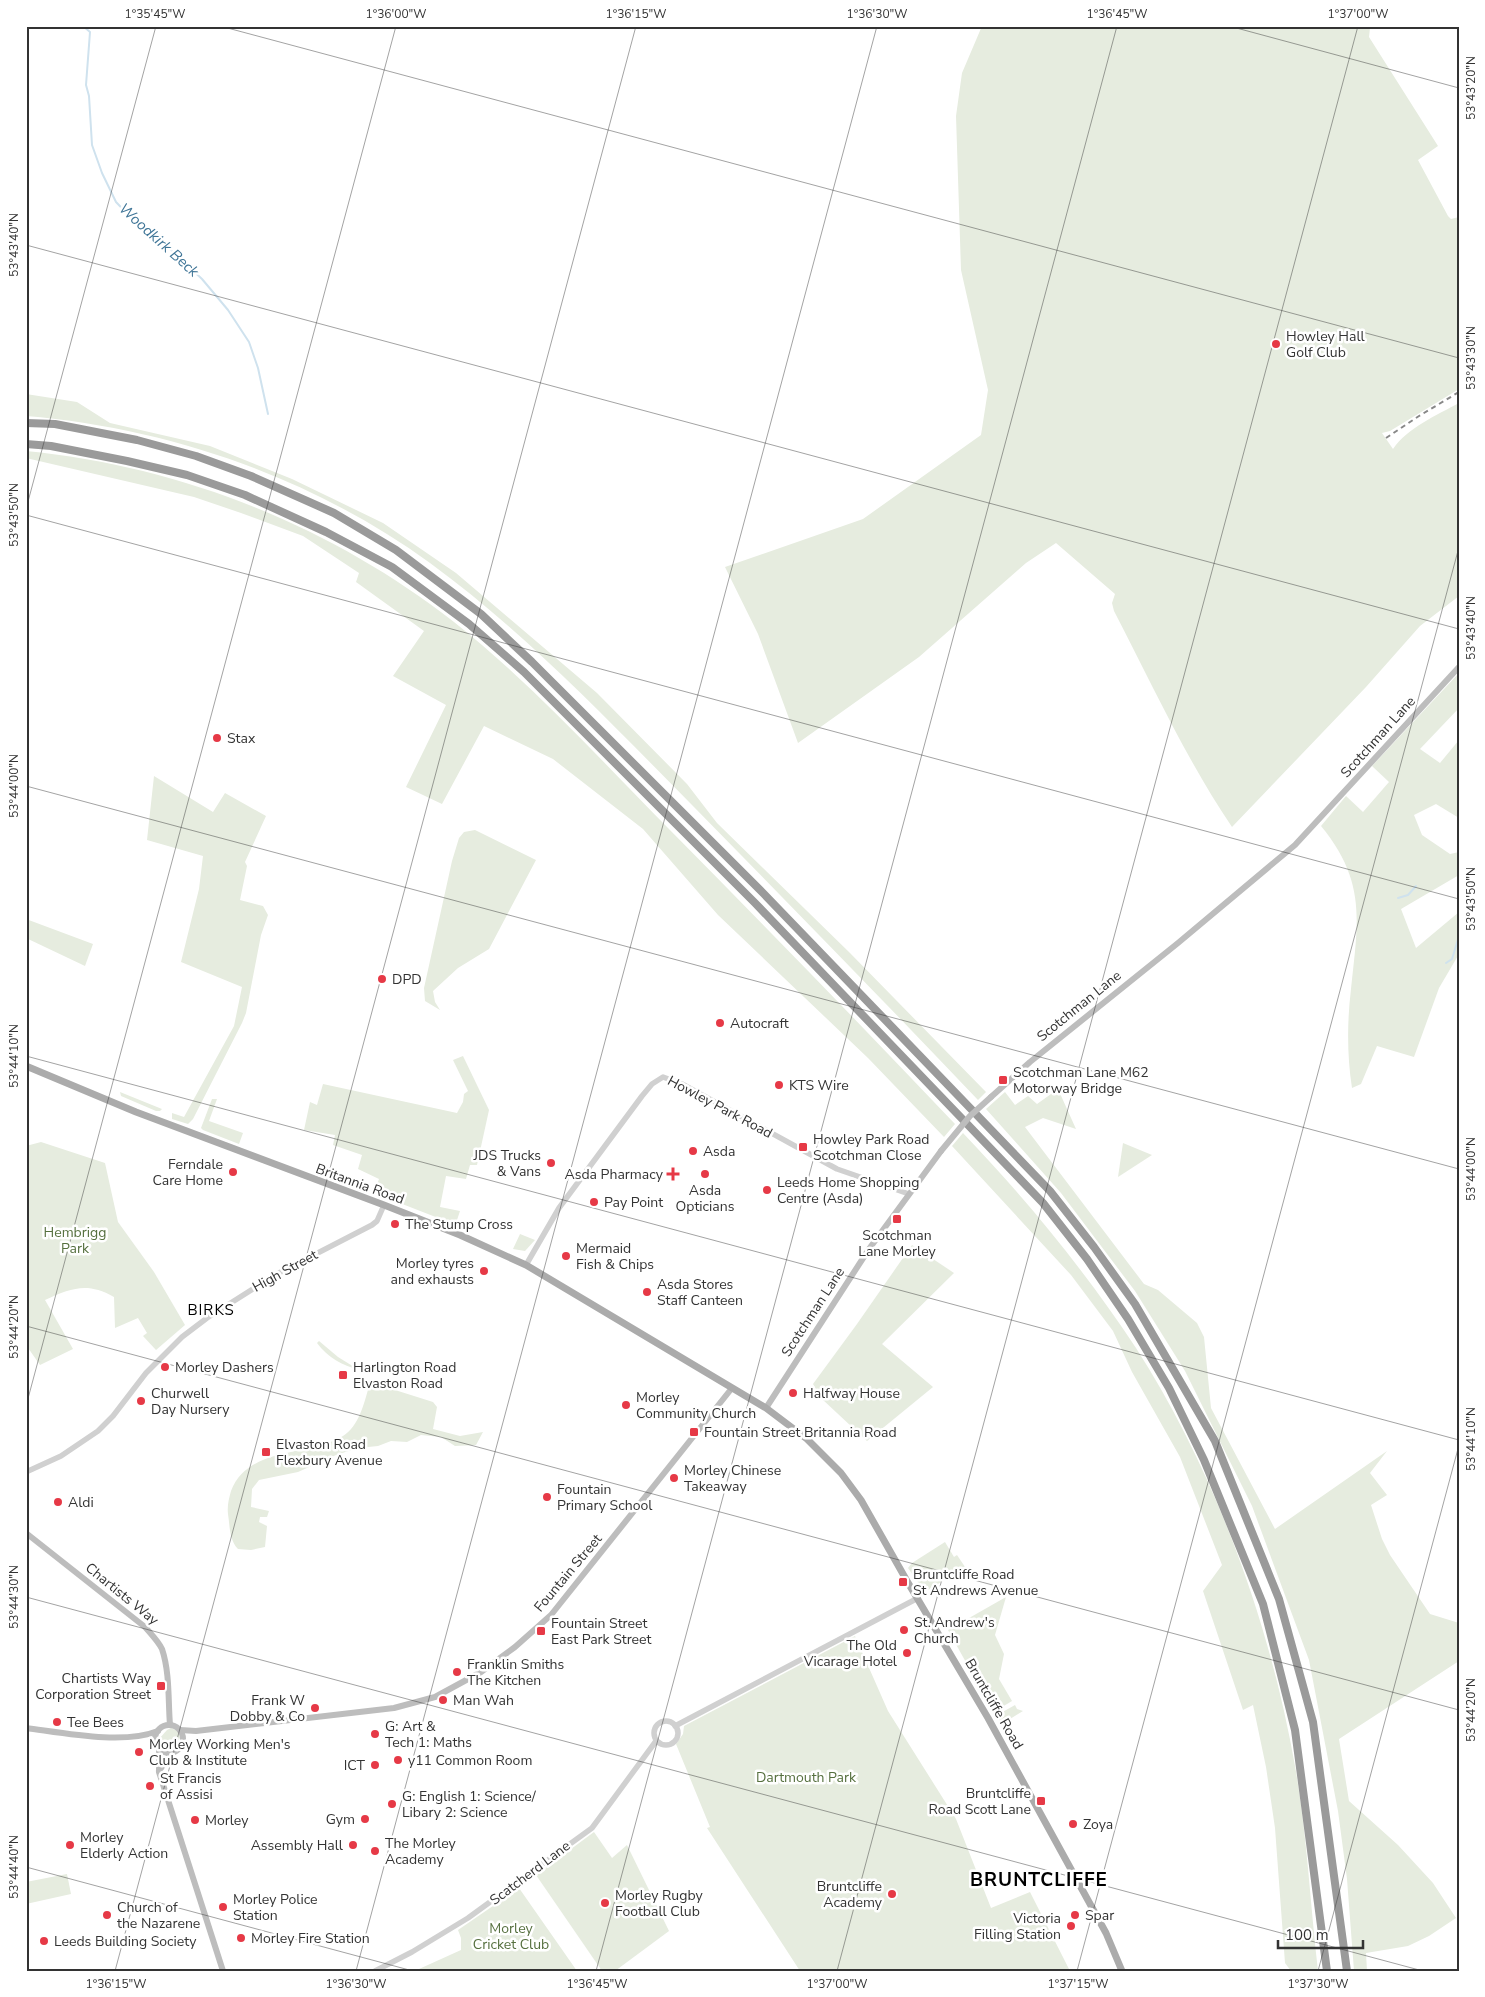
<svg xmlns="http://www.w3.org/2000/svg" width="1485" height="1997" viewBox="0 0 1485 1997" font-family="'Nunito Sans',sans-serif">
  <rect width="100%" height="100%" fill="#fff"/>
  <g fill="#e6ecdf">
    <path d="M982,26H1373L1370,28L1369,37L1438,146L1418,160L1448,216L1451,219L1459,217V389L1390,431L1382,433L1393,449C1407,428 1437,415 1459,403V596L1420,626L1366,687L1232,827C1186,759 1152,684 1114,611L1112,603L1115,594L1056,543L1026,563L919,657L798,743L758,634L725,567L863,519L981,435L988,390L961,270L956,116L962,73Z"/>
    <path d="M26,394L77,402L110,423L210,446L292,479L383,523L456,573L597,693L687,784L717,823L850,953L986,1092L978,1100C884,1001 788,903 692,805C609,721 526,633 430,563C313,478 170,428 26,416Z"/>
    <path d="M26,451C181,466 331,526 454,622C530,682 599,758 667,827C764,925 860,1024 955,1124L944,1137L868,1058L718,915L643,829L553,759L484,726L442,804L406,787L446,705L393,676L424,631L356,582L359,573L303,536L241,513L194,497L26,458Z"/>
    <path d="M1459,673V708L1420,749L1440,763L1459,740V818L1436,804L1414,815L1422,835L1450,854L1459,852V875L1401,909L1416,948L1459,912V954L1439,988L1414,1057L1377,1046L1361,1084L1352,1088C1347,1056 1347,1022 1351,989C1358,922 1367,882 1321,826L1346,796L1363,812L1389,782L1372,766Z"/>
    <polygon points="154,776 213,812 225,793 266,816 245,862 247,866 240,900 263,906 268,915 261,935 246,1013 242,1023 193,1119 188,1124 172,1119 172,1113 184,1117 234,1026 242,987 181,962 199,889 203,856 147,840"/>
    <polygon points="475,830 536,860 489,949 458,968 433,991 435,1002 440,1010 425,1001 424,988 452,861 459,838 464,832"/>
    <polygon points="26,919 93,944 85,966 26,938"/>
    <polygon points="463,1056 489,1110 477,1165 470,1165 466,1179 446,1176 440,1207 460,1211 456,1223 451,1223 374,1193 379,1179 358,1169 362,1155 333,1145 335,1135 304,1130 310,1102 317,1105 323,1084 457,1113 463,1102 464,1094 468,1091 453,1060"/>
    <polygon points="1058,1089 1076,1129 1043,1118 1025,1127 1144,1284 1158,1290 1197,1323 1204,1337 1211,1408 1275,1529 1387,1451 1370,1473 1387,1495 1371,1505 1382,1539 1390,1555 1430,1614 1459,1623 1459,1661 1339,1739 1349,1801 1398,1845 1433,1883 1456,1918 1429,1936 1408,1946 1366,1953 1367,1971 1354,1971 1347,1879 1338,1811 1309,1660 1252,1506 1185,1371 1135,1291 1061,1193 986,1109 1005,1092 1015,1105 1028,1096 1037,1104"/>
    <polygon points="120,1092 162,1109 160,1111 156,1111 121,1096"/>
    <polygon points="212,1099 217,1099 209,1121 243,1133 239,1144 203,1130 201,1128"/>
    <path d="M963,1133C1027,1200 1085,1271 1136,1348C1215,1471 1270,1623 1295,1766C1307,1834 1310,1902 1318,1971H1291L1285,1963L1275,1828L1266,1767L1253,1705L1243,1710L1203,1591L1222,1565L1180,1457L1132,1372L1113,1331L1071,1275L952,1146Z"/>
    <path d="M41,1142L105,1163L118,1222L154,1272L185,1325L156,1350L143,1336L147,1333L138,1318L115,1328L114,1297C87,1282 72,1288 45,1300L73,1349L40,1365L26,1345V1146Z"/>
    <polygon points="1123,1143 1152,1155 1118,1177"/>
    <polygon points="520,1234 535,1240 525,1251 513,1249"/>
    <polygon points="912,1245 954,1273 882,1344 933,1387 867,1441 822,1399 813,1384 857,1324"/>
    <path d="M319,1341L338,1357L359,1370C342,1365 328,1358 317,1343Z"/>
    <path d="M376,1384L433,1402L437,1407L433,1429L460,1436L483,1432L476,1445L455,1446L441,1437L421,1435L407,1442L391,1441L378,1446L358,1448L336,1455L298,1472L259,1480L252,1489L251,1507L269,1511L267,1517H260L259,1522L267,1526L265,1547L251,1550L238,1549C229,1540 230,1526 228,1514C227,1506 229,1498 231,1491C248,1446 308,1457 343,1436C359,1426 364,1404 369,1386Z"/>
    <polygon points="945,1542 954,1557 957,1555 965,1567 925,1592 908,1568 912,1563"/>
    <polygon points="1006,1597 995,1635 1004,1654 999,1679 1012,1701 997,1710 992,1709 948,1630"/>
    <polygon points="855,1636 888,1711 956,1819 991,1908 1030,1892 1070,1971 800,1971 707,1828 710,1827 676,1744 683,1734 684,1726"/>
    <polygon points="1015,1705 1017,1709 1023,1711 1002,1724 998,1718 999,1714"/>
    <polygon points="171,1728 178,1731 180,1738 173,1747 166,1749 160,1745 159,1739 167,1730"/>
    <polygon points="594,1832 612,1858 627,1845 669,1931 615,1971 602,1971 536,1875"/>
    <polygon points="67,1874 71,1894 26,1904 26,1882"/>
    <polygon points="519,1888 577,1971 419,1971 419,1969 461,1950 461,1938 458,1930"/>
  </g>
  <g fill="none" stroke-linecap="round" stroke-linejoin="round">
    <g stroke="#cfe2ee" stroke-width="2">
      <polyline points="83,26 90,32 86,85 89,96 92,145 102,173 116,202 136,223 170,249 202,279 228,310 249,342 258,368 268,414"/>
      <polyline points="1398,898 1408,895 1416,886"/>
      <polyline points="1446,963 1452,959 1459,936"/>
    </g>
    <g stroke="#d0d0d0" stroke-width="5.5">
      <polyline points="526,1265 559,1208 642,1096 652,1084 663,1077 682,1084 837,1169 909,1194"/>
      <polyline points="26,1472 61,1456 98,1431 113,1416 146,1373 182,1337 207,1318 275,1275 372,1225 377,1221 384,1205"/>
      <circle cx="666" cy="1733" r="12"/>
      <polyline points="675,1726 918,1598"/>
      <polyline points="375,1971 412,1952 468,1918 592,1828 656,1741"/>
    </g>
    <g stroke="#bdbdbd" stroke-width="6">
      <polyline points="991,1097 1030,1062 1178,943 1295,845 1459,667"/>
      <polyline points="766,1408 869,1249 941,1151"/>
      <path d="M26,1533L145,1627C151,1634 158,1641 162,1649C170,1673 168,1701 170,1725"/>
      <circle cx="169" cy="1739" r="14"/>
      <path d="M26,1728C64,1733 123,1745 158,1731"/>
      <polyline points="180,1730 196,1731 394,1708 435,1697 481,1672 515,1647 551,1615 732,1388"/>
      <polyline points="159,1748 159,1772 223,1971"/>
      <polyline points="159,1771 171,1753"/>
    </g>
    <polyline stroke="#ababab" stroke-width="7" points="26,1066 136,1112 384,1205 460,1235 526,1265 766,1408 807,1439 841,1473 861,1500 907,1581 988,1718 1106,1933 1122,1971"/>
    <g stroke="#9a9a9a" stroke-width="8">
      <polyline points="26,423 55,424 137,440 196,456 251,476 334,513 396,550 481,614 532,662 764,894 1050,1191 1094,1247 1135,1304 1215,1441 1279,1599 1313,1722 1347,1971"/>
      <polyline points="26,444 51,446 127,461 187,475 245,495 326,532 392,567 469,624 524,672 755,903 1043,1203 1087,1259 1128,1319 1169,1388 1204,1460 1263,1604 1295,1730 1327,1971"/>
    </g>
    <polyline stroke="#888" stroke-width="2" stroke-dasharray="5 4" stroke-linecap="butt" points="1386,438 1419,416 1459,392"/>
    <polyline stroke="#bdbdbd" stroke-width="6" points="941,1151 970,1116 991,1097"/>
  </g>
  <path fill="none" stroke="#333" stroke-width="1" stroke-opacity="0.45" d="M220,26L1459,358M1229,26L1459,88M26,245L1459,629M26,509L156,26M26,515L1459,899M26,786L1459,1169M26,1056L1459,1440M26,1326L1459,1710M26,1406L396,26M26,1597L1423,1971M26,1867L413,1971M115,1971L636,26M356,1971L877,26M596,1971L1117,26M837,1971L1358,26M1077,1971L1459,547M1318,1971L1459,1445"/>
  <g fill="#e63946" stroke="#fff" stroke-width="2">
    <circle cx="1276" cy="344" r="5"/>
    <circle cx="217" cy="738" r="5"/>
    <circle cx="382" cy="979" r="5"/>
    <circle cx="720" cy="1023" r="5"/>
    <rect x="998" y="1075" width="10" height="10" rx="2.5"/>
    <circle cx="779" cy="1085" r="5"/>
    <rect x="798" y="1142" width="10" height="10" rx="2.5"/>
    <circle cx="693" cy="1151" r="5"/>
    <circle cx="551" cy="1163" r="5"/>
    <circle cx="233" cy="1172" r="5"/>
    <path d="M670.5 1166.5h5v5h5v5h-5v5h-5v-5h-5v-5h5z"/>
    <circle cx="705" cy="1174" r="5"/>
    <circle cx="767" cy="1190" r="5"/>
    <circle cx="594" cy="1202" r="5"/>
    <rect x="892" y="1214" width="10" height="10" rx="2.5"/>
    <circle cx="395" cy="1224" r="5"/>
    <circle cx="566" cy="1256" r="5"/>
    <circle cx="484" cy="1271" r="5"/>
    <circle cx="647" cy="1292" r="5"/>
    <circle cx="165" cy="1367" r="5"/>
    <rect x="338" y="1370" width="10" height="10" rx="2.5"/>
    <circle cx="793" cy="1393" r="5"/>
    <circle cx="141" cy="1401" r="5"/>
    <circle cx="626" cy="1405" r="5"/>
    <rect x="689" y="1427" width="10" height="10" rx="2.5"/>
    <rect x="261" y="1447" width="10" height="10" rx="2.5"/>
    <circle cx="674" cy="1478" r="5"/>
    <circle cx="547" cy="1497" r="5"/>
    <circle cx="58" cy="1502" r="5"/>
    <rect x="898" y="1577" width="10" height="10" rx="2.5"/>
    <circle cx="904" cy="1630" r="5"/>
    <rect x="536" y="1626" width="10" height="10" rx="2.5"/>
    <circle cx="907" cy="1653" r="5"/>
    <circle cx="457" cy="1672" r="5"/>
    <rect x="156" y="1681" width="10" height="10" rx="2.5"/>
    <circle cx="443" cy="1700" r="5"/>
    <circle cx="315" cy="1708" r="5"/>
    <circle cx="57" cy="1722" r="5"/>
    <circle cx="375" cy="1734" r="5"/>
    <circle cx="139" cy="1752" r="5"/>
    <circle cx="398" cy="1760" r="5"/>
    <circle cx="375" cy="1765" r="5"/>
    <circle cx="150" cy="1786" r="5"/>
    <rect x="1036" y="1796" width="10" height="10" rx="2.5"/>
    <circle cx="392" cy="1804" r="5"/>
    <circle cx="365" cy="1819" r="5"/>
    <circle cx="195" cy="1820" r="5"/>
    <circle cx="1073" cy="1824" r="5"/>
    <circle cx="70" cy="1845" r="5"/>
    <circle cx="353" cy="1845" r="5"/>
    <circle cx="375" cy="1851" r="5"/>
    <circle cx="892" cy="1894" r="5"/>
    <circle cx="605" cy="1903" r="5"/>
    <circle cx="223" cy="1907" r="5"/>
    <circle cx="107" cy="1915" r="5"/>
    <circle cx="1075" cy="1915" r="5"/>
    <circle cx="1071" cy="1926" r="5"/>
    <circle cx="241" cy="1938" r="5"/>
    <circle cx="44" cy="1941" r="5"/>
  </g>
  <g text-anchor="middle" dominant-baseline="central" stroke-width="5" stroke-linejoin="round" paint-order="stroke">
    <g font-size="14" fill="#333" stroke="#fff" text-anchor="start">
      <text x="1286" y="336">Howley Hall<tspan x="1286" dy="16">Golf Club</tspan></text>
      <text x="227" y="738">Stax</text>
      <text x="392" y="979">DPD</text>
      <text x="730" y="1023">Autocraft</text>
      <text x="1013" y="1072">Scotchman Lane M62<tspan x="1013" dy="16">Motorway Bridge</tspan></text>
      <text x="789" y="1085">KTS Wire</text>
      <text x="813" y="1139">Howley Park Road<tspan x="813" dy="16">Scotchman Close</tspan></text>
      <text x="703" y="1151">Asda</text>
      <text x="541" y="1155" text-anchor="end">JDS Trucks<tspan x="541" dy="16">&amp; Vans</tspan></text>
      <text x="223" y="1164" text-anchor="end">Ferndale<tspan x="223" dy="16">Care Home</tspan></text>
      <text x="663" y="1174" text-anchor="end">Asda Pharmacy</text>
      <text x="777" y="1182">Leeds Home Shopping<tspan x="777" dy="16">Centre (Asda)</tspan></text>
      <text x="705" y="1190" text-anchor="middle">Asda<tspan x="705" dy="16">Opticians</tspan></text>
      <text x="604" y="1202">Pay Point</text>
      <text x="405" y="1224">The Stump Cross</text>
      <text x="897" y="1235" text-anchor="middle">Scotchman<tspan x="897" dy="16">Lane Morley</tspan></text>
      <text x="576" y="1248">Mermaid<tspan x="576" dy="16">Fish &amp; Chips</tspan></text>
      <text x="474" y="1263" text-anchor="end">Morley tyres<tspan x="474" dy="16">and exhausts</tspan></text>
      <text x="657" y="1284">Asda Stores<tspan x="657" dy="16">Staff Canteen</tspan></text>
      <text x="175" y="1367">Morley Dashers</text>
      <text x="353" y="1367">Harlington Road<tspan x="353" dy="16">Elvaston Road</tspan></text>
      <text x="151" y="1393">Churwell<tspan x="151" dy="16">Day Nursery</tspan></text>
      <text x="803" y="1393">Halfway House</text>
      <text x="636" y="1397">Morley<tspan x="636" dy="16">Community Church</tspan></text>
      <text x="704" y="1432">Fountain Street Britannia Road</text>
      <text x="276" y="1444">Elvaston Road<tspan x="276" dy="16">Flexbury Avenue</tspan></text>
      <text x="684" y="1470">Morley Chinese<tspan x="684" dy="16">Takeaway</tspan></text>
      <text x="557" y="1489">Fountain<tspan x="557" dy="16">Primary School</tspan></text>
      <text x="68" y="1502">Aldi</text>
      <text x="913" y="1574">Bruntcliffe Road<tspan x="913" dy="16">St Andrews Avenue</tspan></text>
      <text x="914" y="1622">St. Andrew's<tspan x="914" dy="16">Church</tspan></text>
      <text x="551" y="1623">Fountain Street<tspan x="551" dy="16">East Park Street</tspan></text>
      <text x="897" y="1645" text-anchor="end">The Old<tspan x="897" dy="16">Vicarage Hotel</tspan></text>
      <text x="467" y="1664">Franklin Smiths<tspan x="467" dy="16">The Kitchen</tspan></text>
      <text x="151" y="1678" text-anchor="end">Chartists Way<tspan x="151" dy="16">Corporation Street</tspan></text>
      <text x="305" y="1700" text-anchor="end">Frank W<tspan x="305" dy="16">Dobby &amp; Co</tspan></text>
      <text x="453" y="1700">Man Wah</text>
      <text x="67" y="1722">Tee Bees</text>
      <text x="385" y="1726">G: Art &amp;<tspan x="385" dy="16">Tech 1: Maths</tspan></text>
      <text x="149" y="1744">Morley Working Men's<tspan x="149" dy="16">Club &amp; Institute</tspan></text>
      <text x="408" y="1760">y11 Common Room</text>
      <text x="365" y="1765" text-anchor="end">ICT</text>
      <text x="160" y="1778">St Francis<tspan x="160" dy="16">of Assisi</tspan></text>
      <text x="1031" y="1793" text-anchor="end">Bruntcliffe<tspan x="1031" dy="16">Road Scott Lane</tspan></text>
      <text x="402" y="1796">G: English 1: Science/<tspan x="402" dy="16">Libary 2: Science</tspan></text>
      <text x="355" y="1819" text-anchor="end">Gym</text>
      <text x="205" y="1820">Morley</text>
      <text x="1083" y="1824">Zoya</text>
      <text x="80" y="1837">Morley<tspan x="80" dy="16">Elderly Action</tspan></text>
      <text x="385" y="1843">The Morley<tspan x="385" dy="16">Academy</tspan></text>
      <text x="343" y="1845" text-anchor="end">Assembly Hall</text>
      <text x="882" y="1886" text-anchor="end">Bruntcliffe<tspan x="882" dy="16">Academy</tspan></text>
      <text x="615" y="1895">Morley Rugby<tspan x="615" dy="16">Football Club</tspan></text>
      <text x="233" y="1899">Morley Police<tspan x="233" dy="16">Station</tspan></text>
      <text x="117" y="1907">Church of<tspan x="117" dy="16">the Nazarene</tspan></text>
      <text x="1085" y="1915">Spar</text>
      <text x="1061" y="1918" text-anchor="end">Victoria<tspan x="1061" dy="16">Filling Station</tspan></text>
      <text x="251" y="1938">Morley Fire Station</text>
      <text x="54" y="1941">Leeds Building Society</text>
    </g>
    <g font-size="14" fill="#333" stroke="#fff">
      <text transform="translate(1378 737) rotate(-48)">Scotchman Lane</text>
      <text transform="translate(1079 1006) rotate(-39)">Scotchman Lane</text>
      <text transform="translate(720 1107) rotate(28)">Howley Park Road</text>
      <text transform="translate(360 1184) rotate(20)">Britannia Road</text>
      <text transform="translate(285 1271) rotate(-29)">High Street</text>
      <text transform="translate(813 1312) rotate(-57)">Scotchman Lane</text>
      <text transform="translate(568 1573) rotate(-50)">Fountain Street</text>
      <text transform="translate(122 1594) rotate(39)">Chartists Way</text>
      <text transform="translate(994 1704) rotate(60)">Bruntcliffe Road</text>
      <text transform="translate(530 1873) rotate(-37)">Scatcherd Lane</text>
    </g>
    <g font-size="14" fill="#56703f" stroke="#fff">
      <text x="75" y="1232">Hembrigg<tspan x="75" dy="16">Park</tspan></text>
      <text x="806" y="1777">Dartmouth Park</text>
      <text x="511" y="1928">Morley<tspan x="511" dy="16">Cricket Club</tspan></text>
    </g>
    <g font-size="15" font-style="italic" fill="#3f7597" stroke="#fff">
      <text transform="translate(159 240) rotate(42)">Woodkirk Beck</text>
    </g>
    <g font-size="15" letter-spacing="1" fill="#000" stroke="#fff">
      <text x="211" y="1310">BIRKS</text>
    </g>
    <g font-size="19" font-weight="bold" letter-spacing="1" fill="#000" stroke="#fff">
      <text x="1039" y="1880">BRUNTCLIFFE</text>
    </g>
  </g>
  <rect width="1485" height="1997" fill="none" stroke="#ffffff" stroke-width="55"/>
  <path d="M1278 1940v8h85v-8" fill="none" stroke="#333333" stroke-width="2.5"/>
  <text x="1285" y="1940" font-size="15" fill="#333333" stroke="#ffffff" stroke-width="4" paint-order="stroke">100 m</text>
  <rect x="28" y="28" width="1430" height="1942" fill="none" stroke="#333" stroke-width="2"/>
  <g font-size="12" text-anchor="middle" fill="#333">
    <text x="155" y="18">1°35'45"W</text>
    <text x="396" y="18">1°36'00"W</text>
    <text x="636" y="18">1°36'15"W</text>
    <text x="877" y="18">1°36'30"W</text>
    <text x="1117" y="18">1°36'45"W</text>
    <text x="1358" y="18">1°37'00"W</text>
    <text transform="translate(1471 88) rotate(-90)" y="4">53°43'20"N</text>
    <text transform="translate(14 245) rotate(-90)" y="4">53°43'40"N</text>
    <text transform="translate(1471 358) rotate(-90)" y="4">53°43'30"N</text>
    <text transform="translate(14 515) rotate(-90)" y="4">53°43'50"N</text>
    <text transform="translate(1471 628) rotate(-90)" y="4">53°43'40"N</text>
    <text transform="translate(14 786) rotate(-90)" y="4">53°44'00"N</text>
    <text transform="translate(1471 899) rotate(-90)" y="4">53°43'50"N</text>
    <text transform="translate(14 1056) rotate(-90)" y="4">53°44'10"N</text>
    <text transform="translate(1471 1169) rotate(-90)" y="4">53°44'00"N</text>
    <text transform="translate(14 1327) rotate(-90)" y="4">53°44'20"N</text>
    <text transform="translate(1471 1439) rotate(-90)" y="4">53°44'10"N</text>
    <text transform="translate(14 1597) rotate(-90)" y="4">53°44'30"N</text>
    <text transform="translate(1471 1710) rotate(-90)" y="4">53°44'20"N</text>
    <text transform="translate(14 1867) rotate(-90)" y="4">53°44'40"N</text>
    <text x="116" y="1988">1°36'15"W</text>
    <text x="356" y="1988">1°36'30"W</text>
    <text x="597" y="1988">1°36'45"W</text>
    <text x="837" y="1988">1°37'00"W</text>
    <text x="1078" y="1988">1°37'15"W</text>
    <text x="1318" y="1988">1°37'30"W</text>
  </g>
</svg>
